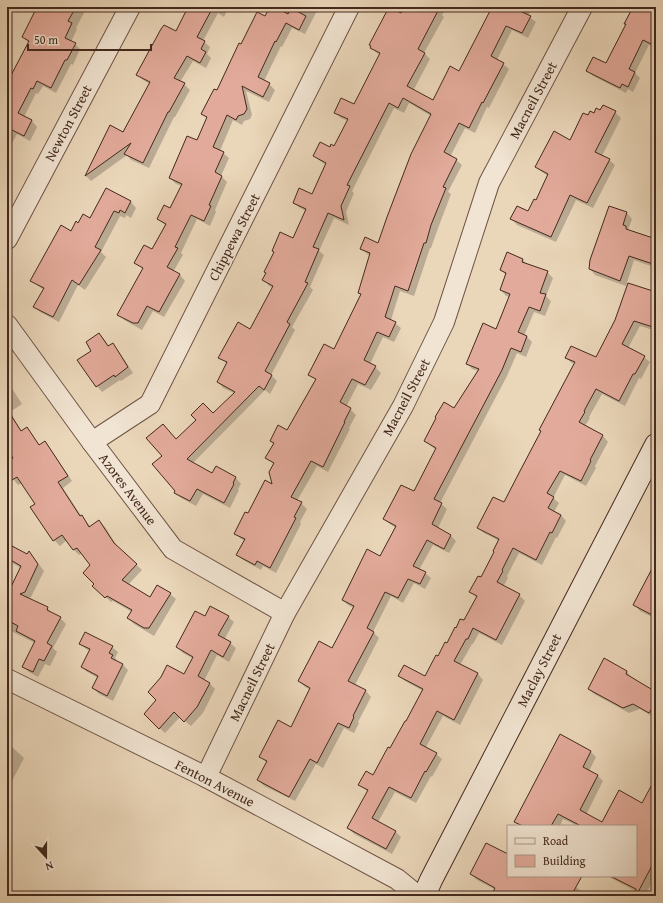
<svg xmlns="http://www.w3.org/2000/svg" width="663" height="903" viewBox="0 0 663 903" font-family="'Gentium Book Plus',serif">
  <rect width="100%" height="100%" fill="#ead6b9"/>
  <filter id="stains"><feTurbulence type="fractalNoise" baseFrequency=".005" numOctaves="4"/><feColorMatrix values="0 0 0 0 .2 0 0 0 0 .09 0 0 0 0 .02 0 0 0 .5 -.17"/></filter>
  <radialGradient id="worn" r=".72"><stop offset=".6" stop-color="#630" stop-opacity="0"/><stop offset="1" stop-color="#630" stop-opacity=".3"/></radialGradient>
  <g fill="#0003">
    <polygon points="38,7 87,7 76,28 77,29 71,42 75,44 80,49 73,65 71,64 56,93 43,86 38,94 36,93 24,117 32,121 37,127 30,141 17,134 12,143 10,142 7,146 7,85 29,43 23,37"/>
    <polygon points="189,7 229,7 224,17 218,13 203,41 210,47 207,54 211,58 206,68 193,61 180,82 184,84 190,90 175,117 174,117 149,168 131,160 127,155 91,181 86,176 110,127 124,133 150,84 143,80 138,75 176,32"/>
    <polygon points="271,7 319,7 305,34 292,28 282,47 281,46 264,81 269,84 275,90 269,102 246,91 252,115 250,119 244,121 242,125 233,120 220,151 223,153 229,158 221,176 227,182 215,210 216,212 210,226 197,219 181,253 183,255 173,272 180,275 185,281 164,317 153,311 142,330 124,320 119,314 143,269 135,262 153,251 166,226 164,224 158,219 170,210 182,186 176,184 170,178 198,142 208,119 202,114 217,92 241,45 265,17"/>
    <polygon points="405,7 447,7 442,15 444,17 424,53 430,59 413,91 433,101 460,72 491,12 487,8 488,7 532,7 528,16 536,22 528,38 512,30 497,60 503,64 509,69 489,108 487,107 475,133 465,128 450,157 456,160 462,165 448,192 451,194 437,231 431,248 430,248 414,296 400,291 391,320 395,323 401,328 394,342 383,337 370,364 375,367 381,373 371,390 358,384 346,407 350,409 356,415 349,428 350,429 328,472 317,466 297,501 301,503 307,509 300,522 301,524 276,573 263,566 261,570 243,560 237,555 245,541 241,539 235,533 248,515 274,486 274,464 267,458 274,444 271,440 287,431 317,381 310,375 335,351 361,295 359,292 370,256 367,254 361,248 379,244 431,116 409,103 404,113 394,108 352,191 354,193 346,212 349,225 334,218 319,251 324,255 310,287 313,290 292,327 295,330 271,375 277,381 270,394 265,390 193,463 213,474 216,468 236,478 241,484 238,489 239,490 230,508 203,494 196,506 181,498 175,493 176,490 163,456 176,440 213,414 234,393 223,388 218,382 227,364 220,357 250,330 273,288 269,286 264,280 294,239 306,211 300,208 294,203 313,195 326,165 320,161 314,156 335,147 348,121 341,118 335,112 354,106 380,55 377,53 371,48 372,47 370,45 402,14"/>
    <polygon points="623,7 656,7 656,48 649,45 635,73 640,78 633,92 628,89 626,93 593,76 588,71 607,64 627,25 631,13 627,11"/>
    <polygon points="601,112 615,112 621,118 602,156 609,160 615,165 593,208 576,200 556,242 517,225 512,219 529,212 537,201 548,176 542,172 536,167 570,141 588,116"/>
    <polygon points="131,202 136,208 131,218 126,215 125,218 120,216 101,252 106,257 85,290 78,285 59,322 40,312 35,307 44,290 38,286 32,280 79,224"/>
    <polygon points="609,207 627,213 632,219 628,230 631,232 656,241 656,268 634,260 626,286 595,275 590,269"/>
    <polygon points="522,259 528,265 547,272 553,278 546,296 551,301 545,316 534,312 524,336 527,337 532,342 526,357 517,353 507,376 440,503 447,509 438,528 450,535 456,541 449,553 433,545 419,570 425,573 431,578 425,589 414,583 403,603 391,596 373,632 379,638 355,685 355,686 366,691 371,697 358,722 359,723 354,733 344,728 323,768 316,764 295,801 264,786 258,780 267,763 260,756 291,728 311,690 305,687 299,681 332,649 354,608 348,605 343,600 380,557 396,528 390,524 384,519 415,493 436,450 431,446 425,441 454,409 478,371 472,369 467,363 496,330 510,297 506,296 501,290 506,275 501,270"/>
    <polygon points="656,293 656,331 640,326 628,348 644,357 650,362 641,379 639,378 625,406 602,394 589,417 590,418 585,426 603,436 608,442 595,466 596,468 586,486 565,475 553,498 559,503 554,512 561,515 566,521 557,538 556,537 542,565 519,553 507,576 508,578 503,587 519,595 525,601 502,645 479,633 473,644 472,644 460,665 478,674 483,680 460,725 443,716 426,747 436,754 442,759 432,777 431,776 416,803 395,792 378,822 395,831 401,837 392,854 354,834 348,828 368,792 360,785 374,777 391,750 423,691 405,681 399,676 425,678 447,644 456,629 464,622 477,598 471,592 481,578 495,552 499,541 484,533 478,528 504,503 575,364 572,363 566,358 596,359"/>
    <polygon points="99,334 105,340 109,347 112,345 118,350 133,373 121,381 120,380 102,392 97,386 79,361 93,351"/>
    <polygon points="7,383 11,387 22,404 10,412 22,432 27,429 32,434 40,446 45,442 50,448 72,481 63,488 82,517 91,527 99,521 105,527 119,549 142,570 128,585 151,598 170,594 176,599 154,636 134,624 128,618 132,612 113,601 111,602 99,591 95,584 91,566 82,553 79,555 74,550 67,540 60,546 54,540 36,504 22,483 18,485 13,479 7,471 7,463 14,459 7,448"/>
    <polygon points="29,553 34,558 44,571 31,597 28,598 47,608 53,614 60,618 66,624 53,648 57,652 50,666 45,664 38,677 29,672 23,666 35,643 7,629 7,590 10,591 21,568 12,563 7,557 27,555"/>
    <polygon points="656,580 656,619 640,611 635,605"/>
    <polygon points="205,617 228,617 234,622 224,640 230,643 236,648 229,662 217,655 204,681 210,684 215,689 203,713 191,726 180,717 165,733 150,719 185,675 194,659 183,653 177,647"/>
    <polygon points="80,644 112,647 118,652 115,658 118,662 123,665 128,670 113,701 99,694 93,688 98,678 87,672 82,667 90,651 86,649"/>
    <polygon points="604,660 627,672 632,678 632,679 656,693 656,716 655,718 640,709 629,713 594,694 589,689"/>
    <polygon points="7,727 13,733 7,743 11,746 24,758 10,785 7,783"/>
    <polygon points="591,752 596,757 589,771 598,776 603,781 586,815 602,824 643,804 656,779 656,874 645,896 607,876 636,876 636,826 578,826 563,819 560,826 520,826 515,821"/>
    <polygon points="508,856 508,876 564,876 582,892 581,894 585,896 494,896 496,890 477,880 471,874"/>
  </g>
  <g fill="#e2aa9a" stroke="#44291e">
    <polygon points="37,7 76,7 68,21 72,23 65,38 76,43 67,60 65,60 51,88 37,81 33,89 31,88 18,113 32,120 24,136 10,129 7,135 7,83 29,41 22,37"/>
    <polygon points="188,7 213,7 197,37 205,41 201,49 206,52 200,63 187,56 174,78 185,83 169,112 168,112 143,163 124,154 131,143 85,176 110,125 123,132 150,82 136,75 161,29 164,25 176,31"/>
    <polygon points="270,7 275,7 288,14 291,8 306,16 299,30 286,23 276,42 275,41 258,77 270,83 263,97 242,86 247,109 244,114 238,116 236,120 227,115 213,147 224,152 215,172 222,176 209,205 211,206 204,221 191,215 175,247 178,248 167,267 180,274 159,312 147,306 138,323 133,323 117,315 143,268 134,263 144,245 152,249 166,224 157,219 164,205 170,208 182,184 169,178 187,136 197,140 207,117 201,114 214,89 217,90 239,43 241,44 257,12 265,16"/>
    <polygon points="389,7 401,13 404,7 440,7 418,49 425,53 407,86 433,100 450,66 459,71 492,7 524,7 522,12 531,16 522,33 506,26 491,56 504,63 483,103 482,102 469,128 459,123 444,152 457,159 443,187 446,188 431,225 426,243 424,243 408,291 395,286 385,317 396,322 389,337 377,332 364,360 376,366 365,385 352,379 340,402 351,408 344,422 345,422 323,467 311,461 291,497 302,502 294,517 296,518 270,568 257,561 255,565 236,555 245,539 234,534 245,512 248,513 265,480 272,484 269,472 274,463 265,458 274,443 270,441 278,425 287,430 316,379 308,375 324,344 334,349 361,294 358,293 370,253 360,249 365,237 378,243 387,217 411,154 431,114 403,98 398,108 389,103 347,185 350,186 341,206 344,220 328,213 313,247 319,249 305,282 308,283 287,322 290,324 265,371 272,375 264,390 259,386 187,459 212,473 216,466 236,477 233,483 234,484 224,503 197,489 190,501 174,493 175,491 152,464 162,456 146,438 163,424 176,439 196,420 191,415 203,403 213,413 235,392 217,382 227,362 218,358 238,322 250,329 273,286 262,280 266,273 264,272 274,252 272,251 280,232 293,238 306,209 293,203 299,188 312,194 326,163 313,156 320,142 330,147 331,144 334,146 348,119 334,113 341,98 354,104 380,53 370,48 371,46 369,45"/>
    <polygon points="633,7 645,7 656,13 656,15 652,24 656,26 656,35 651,44 643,40 629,69 635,72 628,87 622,84 620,88 586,71 593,57 606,63 626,24 624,24"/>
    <polygon points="603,105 616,111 595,152 610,159 587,203 570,195 551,237 510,219 517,206 528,211 534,199 536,200 548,174 535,167 554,131 570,140 583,113 588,115 590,111 594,113 596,108 600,110"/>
    <polygon points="106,188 131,201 125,213 120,210 119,213 114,211 95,247 101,250 79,285 72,280 53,317 33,307 44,288 30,281 61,225 71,231 76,221 78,223 83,214 90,218"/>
    <polygon points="609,206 627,212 623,225 626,226 626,229 656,239 656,265 629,256 620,281 589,269 590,260"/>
    <polygon points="507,252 523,259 522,262 548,271 540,293 546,294 540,311 529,307 518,332 527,336 521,352 511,348 502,370 434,499 442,503 432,524 451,535 444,549 427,540 413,566 426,572 420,584 408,579 398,598 385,592 367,628 374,632 348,681 366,690 353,716 354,717 349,728 338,723 317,763 310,759 289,797 257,780 267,761 259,757 278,720 291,727 310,688 298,681 319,641 332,648 354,606 342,600 367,549 380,556 396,526 383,519 401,485 414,491 436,448 424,441 436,418 435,417 444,402 454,408 479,369 466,364 483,323 496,329 510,294 500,290 506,273 500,270"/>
    <polygon points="628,283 656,292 656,328 634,321 622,344 645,356 635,374 633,374 619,401 596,389 584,411 585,412 579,422 603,435 590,460 591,461 581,481 560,471 547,493 554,497 548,508 561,515 552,533 550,532 536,560 513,548 502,570 503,571 497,582 520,594 496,640 473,628 468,639 466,639 454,661 478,673 454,720 437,711 420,744 437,753 426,772 425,771 411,798 389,787 372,818 396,831 386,849 347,828 368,790 358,785 366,771 373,775 388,747 390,748 405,721 406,721 423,689 398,676 404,665 425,676 436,655 438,656 445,642 447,643 455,627 456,628 460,619 464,620 477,596 469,592 478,576 481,577 494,552 493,551 499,539 477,528 493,497 504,502 520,471 541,431 539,430 575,362 565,358 571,346 596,357 615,320"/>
    <polygon points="99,333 108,346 113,343 128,367 115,377 114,375 96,387 77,360 91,351 86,342"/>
    <polygon points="7,409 21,431 27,427 39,445 45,441 68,476 58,482 80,516 82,515 89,527 99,520 114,543 137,564 122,580 150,597 157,585 171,593 149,628 144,628 127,618 132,610 107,596 105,598 92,586 94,584 83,573 90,565 77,548 73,550 62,535 53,541 30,507 35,504 17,477 12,480 7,472 7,462 13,458 7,450"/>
    <polygon points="12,546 27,554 29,551 38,564 25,592 20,594 48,607 47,610 61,617 47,643 52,646 44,661 39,659 33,672 22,667 35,641 16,631 18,626 7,620 7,587 10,589 21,566 7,558 7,555"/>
    <polygon points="656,561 656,617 633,605"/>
    <polygon points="210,606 229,616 218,635 231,642 223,657 211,650 198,676 210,683 197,707 184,722 174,712 159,729 144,714 156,700 148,692 161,677 167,665 184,674 193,657 176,647 195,611 205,616"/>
    <polygon points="85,632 113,646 109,653 113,655 111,658 123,664 107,696 92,688 98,676 81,667 90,649 79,644"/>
    <polygon points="604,658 627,671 626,674 656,692 656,702 649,713 633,704 623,708 588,689"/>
    <polygon points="560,734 591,751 583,767 598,775 580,810 602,822 619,790 642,803 656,777 656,858 636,896 636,889 610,876 636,876 636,826 581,826 558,814 551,826 523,826 514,822"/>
    <polygon points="486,843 508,854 508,876 582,876 571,896 491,896 495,888 470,874"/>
  </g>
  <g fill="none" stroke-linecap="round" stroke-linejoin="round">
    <defs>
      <g id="street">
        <polyline points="7,239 130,7"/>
        <polyline points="7,325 92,442 173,549 285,613"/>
        <polyline points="92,442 150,404 349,7"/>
        <polyline points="7,679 206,777 397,879 418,896"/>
        <polyline points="206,777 285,613 403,406 444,322 489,183 582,7"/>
      </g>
      <polyline id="secondary" points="424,896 431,880 656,445"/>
    </defs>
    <use href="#street" stroke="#6e5445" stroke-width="22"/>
    <use href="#secondary" stroke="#44291e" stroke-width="24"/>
    <use href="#street" stroke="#f1e4d2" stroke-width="20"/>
    <use href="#secondary" stroke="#f1e4d2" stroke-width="22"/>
  </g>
  <g text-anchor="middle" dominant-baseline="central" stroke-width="3.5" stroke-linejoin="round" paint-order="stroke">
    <g font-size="14" fill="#44291e" stroke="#f1e4d2">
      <text transform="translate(533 100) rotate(-62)">Macneil Street</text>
      <text transform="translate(68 123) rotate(-62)">Newton Street</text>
      <text transform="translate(234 237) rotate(-63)">Chippewa Street</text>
      <text transform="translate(406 397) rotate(-62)">Macneil Street</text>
      <text transform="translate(128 489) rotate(53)">Azores Avenue</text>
      <text transform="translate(539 670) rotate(-63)">Maclay Street</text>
      <text transform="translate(252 682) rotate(-64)">Macneil Street</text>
      <text transform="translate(215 783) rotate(27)">Fenton Avenue</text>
    </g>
  </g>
  <rect width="663" height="903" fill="none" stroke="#ead6b9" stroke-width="24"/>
  <rect x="8" y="8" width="647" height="887" fill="none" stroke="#44291e" stroke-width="2"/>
  <rect x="12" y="12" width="639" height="879" fill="none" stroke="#44291e"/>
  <rect x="507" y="825" width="130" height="52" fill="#f1e4d2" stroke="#ac998a"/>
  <rect x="515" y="838" width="20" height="6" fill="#f1e4d2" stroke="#ac998a"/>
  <text x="543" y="845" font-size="12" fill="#44291e">Road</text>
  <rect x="515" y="855" width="20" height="12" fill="#e2aa9a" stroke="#ac998a"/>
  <text x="543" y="865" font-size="12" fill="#44291e">Building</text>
  <g transform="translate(46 857) rotate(159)" stroke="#f1e4d2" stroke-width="3" paint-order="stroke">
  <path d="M0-3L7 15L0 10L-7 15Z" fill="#44291e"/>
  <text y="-6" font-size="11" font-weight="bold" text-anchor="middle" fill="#44291e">N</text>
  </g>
  <path d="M28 44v6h123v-6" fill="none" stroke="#44291e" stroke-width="2"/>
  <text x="34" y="44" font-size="12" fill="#44291e" stroke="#f1e4d2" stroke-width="3" paint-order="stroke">50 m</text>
  <rect width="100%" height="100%" filter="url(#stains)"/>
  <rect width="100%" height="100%" fill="url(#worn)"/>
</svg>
